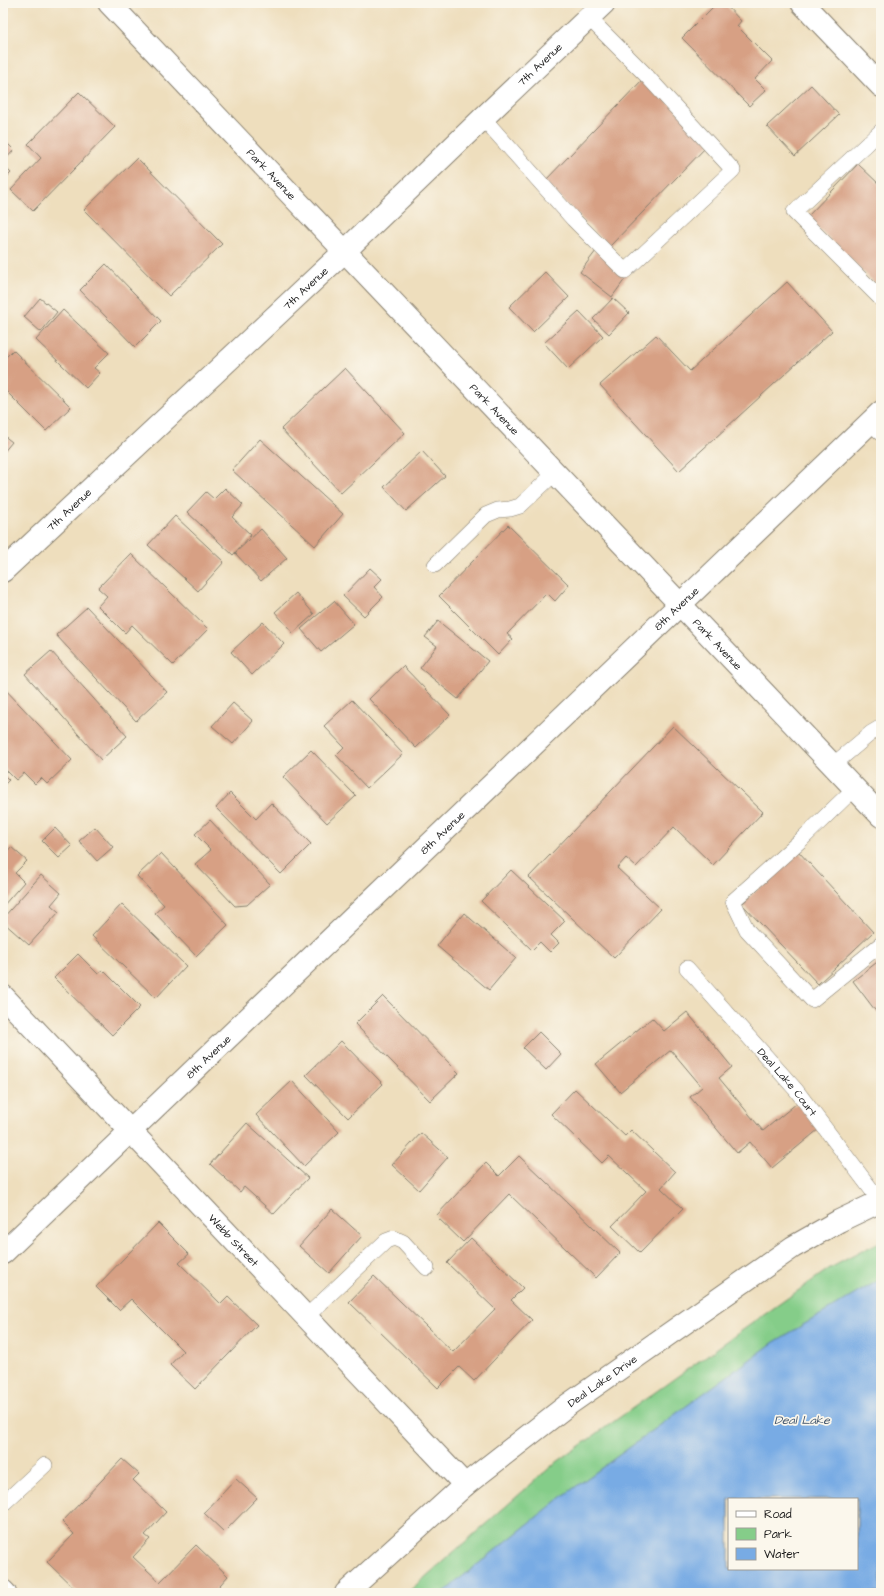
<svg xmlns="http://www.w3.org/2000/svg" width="884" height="1596" viewBox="0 0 884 1596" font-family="'Architects Daughter',sans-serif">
  <rect width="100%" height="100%" fill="#fbf7ec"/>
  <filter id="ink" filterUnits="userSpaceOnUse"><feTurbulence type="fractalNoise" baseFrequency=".025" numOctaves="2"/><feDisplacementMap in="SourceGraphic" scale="8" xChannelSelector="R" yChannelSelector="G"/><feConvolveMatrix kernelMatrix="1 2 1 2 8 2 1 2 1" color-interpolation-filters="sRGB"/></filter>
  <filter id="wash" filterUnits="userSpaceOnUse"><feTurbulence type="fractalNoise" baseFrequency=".012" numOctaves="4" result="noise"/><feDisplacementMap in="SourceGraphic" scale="16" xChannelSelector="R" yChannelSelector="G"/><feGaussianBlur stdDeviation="0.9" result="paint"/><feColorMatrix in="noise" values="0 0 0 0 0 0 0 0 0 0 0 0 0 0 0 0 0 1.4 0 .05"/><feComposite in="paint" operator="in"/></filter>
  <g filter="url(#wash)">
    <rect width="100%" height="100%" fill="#eedebd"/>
    <path fill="#85cd89" stroke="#507452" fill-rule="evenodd" d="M881,1241V1593H407L554,1464L830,1268ZM729,1499H857V1569H729Z"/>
    <path fill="#78abe4" stroke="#4a6480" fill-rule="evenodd" d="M881,1279V1593H444L458,1580L563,1496L774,1342ZM729,1499H857V1569H729Z"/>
    <g id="blocks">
      <g fill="#d7a084">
        <polygon points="717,3 724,3 741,21 737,26 772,61 755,79 766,90 749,106 682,38"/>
        <polygon points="644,78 710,143 610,246 544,182"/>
        <polygon points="811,85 839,115 795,156 767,126"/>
        <polygon points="79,92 115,127 33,211 11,190 41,158 28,144"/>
        <polygon points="3,139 14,150 3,162"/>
        <polygon points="137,158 222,244 169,296 84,210"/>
        <polygon points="858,164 881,186 881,289 807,217"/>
        <polygon points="3,165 11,173 3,181"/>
        <polygon points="596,251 628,275 612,297 580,272"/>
        <polygon points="106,264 161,321 135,347 80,290"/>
        <polygon points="545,272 569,297 533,332 509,307"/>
        <polygon points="787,282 832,331 679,471 600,385 656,335 690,371"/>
        <polygon points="40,298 57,312 41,332 24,317"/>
        <polygon points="613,298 629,313 609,334 593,319"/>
        <polygon points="63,310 109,353 94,368 100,373 86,388 36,340"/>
        <polygon points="579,311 603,336 568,369 544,343"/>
        <polygon points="13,350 71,407 46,431 3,388 3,360"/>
        <polygon points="345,368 405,433 341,493 281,429"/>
        <polygon points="3,435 12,442 3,453"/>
        <polygon points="260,439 343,514 315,546 232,470"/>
        <polygon points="422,451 445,476 406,511 384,487"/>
        <polygon points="225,488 243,505 232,517 251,535 233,555 187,512 206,492 214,499"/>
        <polygon points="175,516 224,562 198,591 148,545"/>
        <polygon points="508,525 569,585 555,601 547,593 507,634 513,639 498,655 439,596"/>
        <polygon points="261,529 287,558 261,581 235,553"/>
        <polygon points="131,554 208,629 173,665 132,625 125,633 98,606 107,596 98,588"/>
        <polygon points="370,568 382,579 374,587 383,597 364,616 343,596"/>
        <polygon points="296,593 314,614 293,633 275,612"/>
        <polygon points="334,601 354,624 321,652 301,629"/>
        <polygon points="87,607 167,692 136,721 56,635"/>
        <polygon points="438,621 488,661 458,699 420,668 437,646 425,637"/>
        <polygon points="263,622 284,644 252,675 231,652"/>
        <polygon points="51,651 127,736 101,760 25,674"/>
        <polygon points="403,666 450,715 416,748 369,699"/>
        <polygon points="3,687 72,760 47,784 41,778 35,784 24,773 16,780 3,767"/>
        <polygon points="352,700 403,754 367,788 336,755 344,747 324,726"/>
        <polygon points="233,703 253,721 233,744 212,726"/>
        <polygon points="673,726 763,812 713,865 674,827 636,867 626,858 617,868 661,909 614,958 529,877"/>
        <polygon points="311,750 356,796 327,823 283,777"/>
        <polygon points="3,774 9,780 3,786"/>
        <polygon points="230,793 256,819 271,803 311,844 281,874 216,808"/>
        <polygon points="210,820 270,884 247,905 235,906 195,864 211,850 195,834"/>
        <polygon points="95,827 113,847 97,861 79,841"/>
        <polygon points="55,828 72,846 59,858 42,841"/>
        <polygon points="11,847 27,861 15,873 24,882 3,906 3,857"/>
        <polygon points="798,851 873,932 818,984 742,904"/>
        <polygon points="161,853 228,925 196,956 155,913 164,905 137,876"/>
        <polygon points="511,870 565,921 551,935 559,943 550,952 540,942 532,950 481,901"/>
        <polygon points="41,875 61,893 51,905 59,912 29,945 3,922 3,918"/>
        <polygon points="122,904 186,966 156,998 92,936"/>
        <polygon points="464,913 516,958 489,990 437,946"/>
        <polygon points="78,954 98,974 103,970 140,1007 112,1035 54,978"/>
        <polygon points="881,959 881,1018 853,981"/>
        <polygon points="383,996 459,1073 430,1101 355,1024"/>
        <polygon points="687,1012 732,1067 719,1078 763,1131 797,1103 819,1129 772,1168 750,1142 737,1153 690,1097 702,1087 671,1050 620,1092 596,1064 652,1018 664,1031"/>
        <polygon points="539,1032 561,1054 546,1070 523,1048"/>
        <polygon points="341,1041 383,1084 348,1118 306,1075"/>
        <polygon points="292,1081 339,1132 304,1166 256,1115"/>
        <polygon points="575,1089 625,1136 631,1130 675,1172 661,1188 683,1209 640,1253 612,1226 646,1191 609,1156 602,1163 551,1114"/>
        <polygon points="247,1123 308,1178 274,1214 244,1187 240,1192 210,1164"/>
        <polygon points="421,1133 448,1157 419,1190 392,1165"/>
        <polygon points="519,1156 620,1253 596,1278 509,1194 463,1242 436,1216 486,1163 499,1176"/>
        <polygon points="332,1209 362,1236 329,1273 299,1246"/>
        <polygon points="158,1223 189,1254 179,1263 221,1304 228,1297 257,1325 195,1389 170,1365 183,1351 131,1299 119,1310 96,1287"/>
        <polygon points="471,1238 523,1288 511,1300 532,1320 474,1381 459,1367 438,1388 349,1302 374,1276 453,1352 495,1309 447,1263"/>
        <polygon points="122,1459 139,1474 133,1480 166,1512 145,1535 150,1539 133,1557 160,1582 196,1545 228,1576 213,1593 79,1593 47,1562 74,1534 62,1522"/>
        <polygon points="236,1479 257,1498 224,1532 204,1513"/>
      </g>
    </g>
  </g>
  <g filter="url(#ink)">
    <use href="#blocks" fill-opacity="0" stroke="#857d6c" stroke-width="1"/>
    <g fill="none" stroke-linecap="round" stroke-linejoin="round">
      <defs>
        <g id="lane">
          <polyline points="483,118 573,219 625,271 733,170 645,74 589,18"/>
          <polyline points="881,131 794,212 881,299"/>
          <polyline points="870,422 881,433"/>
          <polyline points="435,565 486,515 498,510 510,509 520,506 555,473"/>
          <polyline points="833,765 871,733 881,727"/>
          <polyline points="855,788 801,840 733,901 747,930 812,1000 881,944"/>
          <path id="s1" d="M687,968L796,1090L880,1201"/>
          <polyline points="306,1317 386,1241 394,1238 403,1242 427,1268"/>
          <polyline points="3,1504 45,1465"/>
        </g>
        <g id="street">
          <path id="s2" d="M109,3L881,816"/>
          <path id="s3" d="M3,571L345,251L483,118L604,3"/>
          <path id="s4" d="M3,996L465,1485"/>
          <path id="s5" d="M3,1253L881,412"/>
        </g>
        <g id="secondary">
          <polyline points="802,3 881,86"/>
          <polyline points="3,1591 5,1593"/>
          <path id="s6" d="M346,1593L465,1485L569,1404L793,1247L839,1221L881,1201"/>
        </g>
      </defs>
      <use href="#lane" stroke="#857d6c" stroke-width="16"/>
      <use href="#street" stroke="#857d6c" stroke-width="24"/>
      <use href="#secondary" stroke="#857d6c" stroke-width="24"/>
      <use href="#lane" stroke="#fff" stroke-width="15"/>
      <use href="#street" stroke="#fff" stroke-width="22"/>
      <use href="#secondary" stroke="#fff" stroke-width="22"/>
    </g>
  </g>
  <g text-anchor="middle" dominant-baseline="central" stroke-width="3.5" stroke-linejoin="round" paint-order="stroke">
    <g font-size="11" fill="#1c1c1c" stroke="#fbf7ec">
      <text stroke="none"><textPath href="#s3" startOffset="738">7th Avenue</textPath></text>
      <text stroke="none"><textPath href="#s2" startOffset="236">Park Avenue</textPath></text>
      <text stroke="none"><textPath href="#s3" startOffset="414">7th Avenue</textPath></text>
      <text stroke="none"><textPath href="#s2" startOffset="560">Park Avenue</textPath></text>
      <text stroke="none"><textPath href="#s3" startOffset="90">7th Avenue</textPath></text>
      <text stroke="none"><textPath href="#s5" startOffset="932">8th Avenue</textPath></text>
      <text stroke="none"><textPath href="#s2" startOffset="884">Park Avenue</textPath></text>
      <text stroke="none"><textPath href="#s5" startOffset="608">8th Avenue</textPath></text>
      <text stroke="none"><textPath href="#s5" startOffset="284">8th Avenue</textPath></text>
      <text stroke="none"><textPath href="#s1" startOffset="152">Deal Lake Court</textPath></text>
      <text stroke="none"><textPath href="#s4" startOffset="336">Webb Street</textPath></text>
      <text stroke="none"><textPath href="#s6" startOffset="333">Deal Lake Drive</textPath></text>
    </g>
    <g font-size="12" font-style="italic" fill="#41556c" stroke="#fbf7ec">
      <text x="802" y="1420">Deal Lake</text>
    </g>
  </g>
  <rect width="884" height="1596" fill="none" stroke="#fbf7ec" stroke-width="16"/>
  <rect x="728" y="1498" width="130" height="72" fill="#fbf7ec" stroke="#a29f99"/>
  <rect x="736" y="1511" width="20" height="6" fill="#ffffff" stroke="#a29f99"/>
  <text x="764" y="1518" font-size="12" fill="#1c1c1c">Road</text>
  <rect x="736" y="1528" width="20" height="12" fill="#85cd89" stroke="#a29f99"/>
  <text x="764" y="1538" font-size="12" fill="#1c1c1c">Park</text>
  <rect x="736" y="1548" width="20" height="12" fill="#78abe4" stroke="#a29f99"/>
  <text x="764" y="1558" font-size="12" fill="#1c1c1c">Water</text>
</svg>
